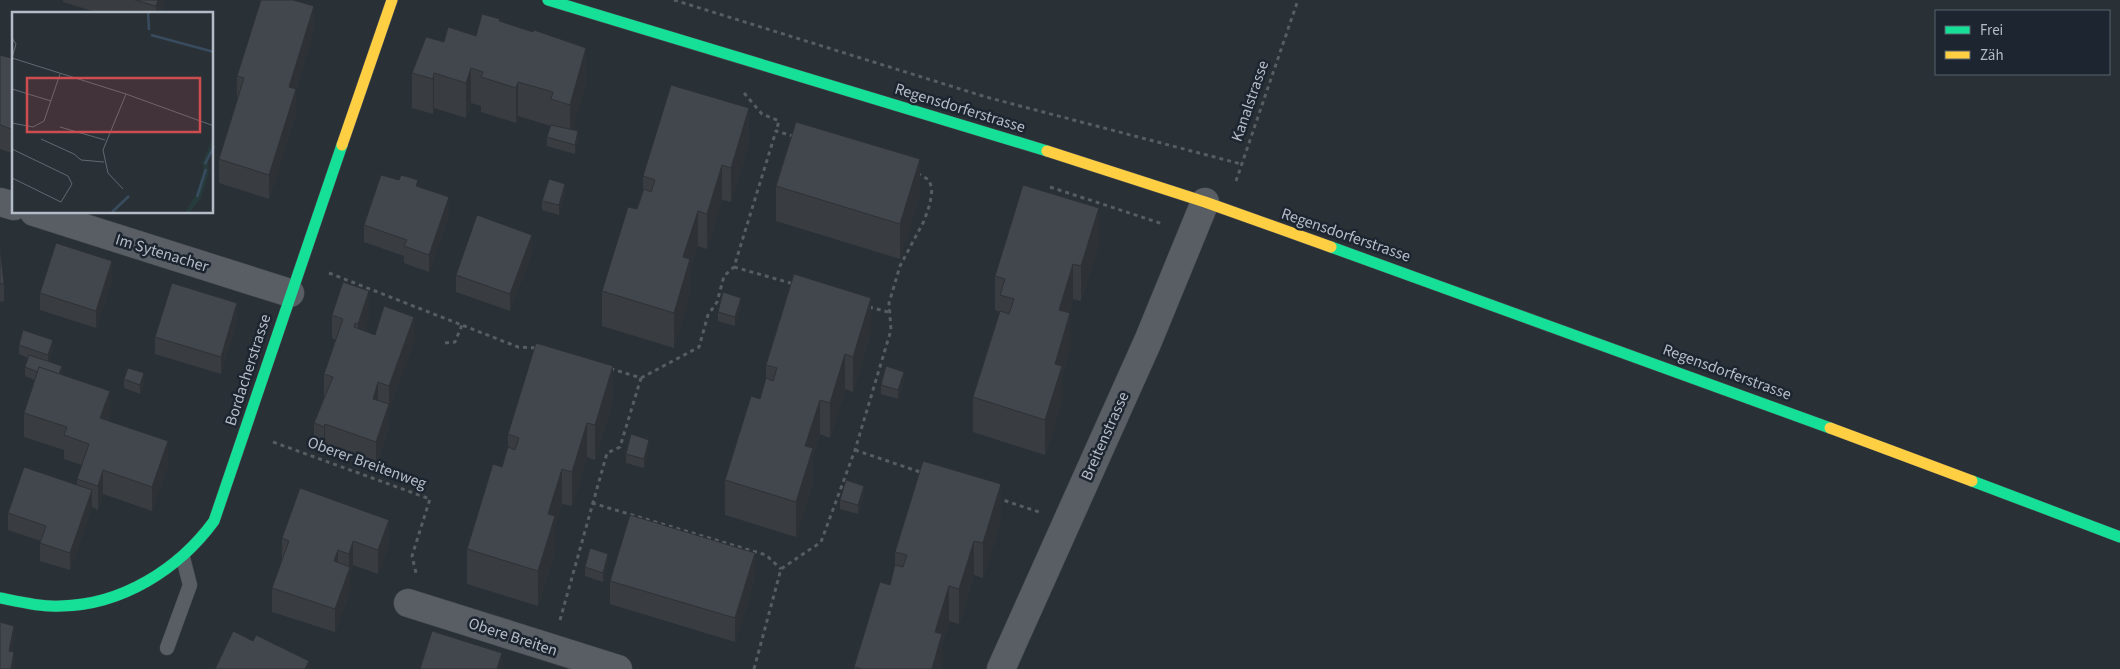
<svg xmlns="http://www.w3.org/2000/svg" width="2120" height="669" viewBox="0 0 2120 669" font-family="'Source Sans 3',sans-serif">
  <rect width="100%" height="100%" fill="#293036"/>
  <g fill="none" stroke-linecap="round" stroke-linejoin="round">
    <defs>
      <polyline id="lane" points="167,648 190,585 183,558"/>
      <g id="street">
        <polyline points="0,202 14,206"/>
        <polyline points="34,212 290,293"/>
        <polyline points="408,603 618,669"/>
        <polyline points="1001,669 1148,341 1205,202"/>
      </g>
      <g id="fast">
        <polyline points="548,0 1047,151"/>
        <polyline points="1331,247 1830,428"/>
        <polyline points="1972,481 2120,537"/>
        <path d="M0,598C20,602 41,607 61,606C122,605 179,569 214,521L342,145"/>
      </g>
      <g id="slow">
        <polyline points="342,145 392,0"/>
        <polyline points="1047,151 1205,202 1331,247"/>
        <polyline points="1830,428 1972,481"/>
      </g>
    </defs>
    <use href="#lane" stroke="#474c51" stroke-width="15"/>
    <use href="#street" stroke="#474c51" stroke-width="29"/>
    <use href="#fast" stroke="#474c51" stroke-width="12"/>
    <use href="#slow" stroke="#474c51" stroke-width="12"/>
    <g stroke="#575d61" stroke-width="3" stroke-dasharray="4 4" stroke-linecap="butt">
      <polyline points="674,0 986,97 1241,164"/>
      <polyline points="744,93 762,114 779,121 776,131"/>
      <polyline points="1236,181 1298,0"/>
      <polyline points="1050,187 1163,224"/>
      <polyline points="734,267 794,284"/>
      <polyline points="329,273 518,347 538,348"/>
      <polyline points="869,307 888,312"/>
      <polyline points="445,343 455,342 462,325"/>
      <polyline points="641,378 699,347 708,315 717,302 724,276 734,267 776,131 793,136"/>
      <polyline points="273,442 430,499 412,556 416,573"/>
      <polyline points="855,450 923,473"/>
      <polyline points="997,498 1039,512"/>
      <polyline points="592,503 766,555 781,569"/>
      <polyline points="560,620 607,453 620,447 641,378 612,369"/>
      <polyline points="754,669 781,569 821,542 855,450 891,330 889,303 900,266 924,221 930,204 932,189 929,180 917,173"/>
    </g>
    <use href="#lane" stroke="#595e64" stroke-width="14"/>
    <use href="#street" stroke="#595e64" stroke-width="28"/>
    <use href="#fast" stroke="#16e098" stroke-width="11"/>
    <use href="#slow" stroke="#ffcf43" stroke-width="11"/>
  </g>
  <g fill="#393d42">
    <polygon points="63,0 165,0 161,14 102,14 63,2"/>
    <polygon points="500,22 586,83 572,130 578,140 575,154 547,146 547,137 551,126 518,116 516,123 481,112 481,106 471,103 466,118 434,108 433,114 412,108 412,73 444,42 476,36"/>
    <polygon points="314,30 296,89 296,113 269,199 219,183 219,159 237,100 237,76"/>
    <polygon points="0,55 14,59 14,154 0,149"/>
    <polygon points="749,143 731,202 722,200 707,249 698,246 690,269 690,293 674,348 602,326 602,291 637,209 643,190 643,176"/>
    <polygon points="776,186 920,194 900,259 776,221"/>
    <polygon points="418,187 449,215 429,272 404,263 404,256 364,242 364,225"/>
    <polygon points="565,193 559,215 542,210 542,201"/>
    <polygon points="1099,243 1081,301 1073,299 1069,313 1070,348 1062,376 1062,401 1045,455 973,432 973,397 1000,312 995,310 995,276"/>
    <polygon points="0,247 4,284 4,301 0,302"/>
    <polygon points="532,252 510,311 456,292 456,275"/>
    <polygon points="112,279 96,328 40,310 40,293"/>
    <polygon points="741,307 735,326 718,321 718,312"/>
    <polygon points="332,315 369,315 364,331 375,335 414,341 389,410 389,428 376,466 325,448 324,451 314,447 314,423 324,398 324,374 336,340 332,338"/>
    <polygon points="237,320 221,374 155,354 155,337"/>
    <polygon points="871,332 853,392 845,389 830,438 820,434 813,456 813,483 796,537 725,515 725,480 760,399 766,380 766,365"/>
    <polygon points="19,345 53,349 49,361 62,375 110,415 108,421 168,465 152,511 103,494 98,510 92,507 70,570 40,561 40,543 41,541 8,530 8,513 77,485 77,479 82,465 64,459 64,450 24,437 24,413 35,380 25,376 25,367 28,358 19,354"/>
    <polygon points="124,379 144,382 140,394 124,388"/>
    <polygon points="904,381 898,399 881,394 881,385"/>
    <polygon points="613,401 595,460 587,457 572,506 562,504 555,525 555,551 538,606 467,584 467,549 502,467 508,447 508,434"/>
    <polygon points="649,449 644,468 626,463 626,454"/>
    <polygon points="300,488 389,544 378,574 353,565 350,574 350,591 335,632 272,612 272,588 282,559 282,538"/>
    <polygon points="864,495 858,514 840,509 840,500"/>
    <polygon points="1001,519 983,578 974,575 959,624 949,621 942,644 942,669 854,669 854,667 890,585 895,566 895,552"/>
    <polygon points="608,563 603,582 585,576 585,567"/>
    <polygon points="755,577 735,642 610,604 610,581"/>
  </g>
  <g fill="#2e3236">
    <polygon points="158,0 165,0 161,14 156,14 156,6"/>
    <polygon points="314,6 314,30 289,111 289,87"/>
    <polygon points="586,48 586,83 570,139 570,105"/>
    <polygon points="471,68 471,103 466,118 466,83"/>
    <polygon points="434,73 434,108 433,114 433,79"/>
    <polygon points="518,82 518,116 516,123 516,88"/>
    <polygon points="296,89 296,113 269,199 269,175"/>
    <polygon points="749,108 749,143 731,202 731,168"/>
    <polygon points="578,131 578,140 575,154 575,145"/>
    <polygon points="920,159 920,194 900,259 900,224"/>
    <polygon points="722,165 722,200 707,249 707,214"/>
    <polygon points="565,184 565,193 559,215 559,205"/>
    <polygon points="449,197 449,215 429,272 429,255"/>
    <polygon points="1099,208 1099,243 1081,301 1081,266"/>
    <polygon points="698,211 698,246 690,269 690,293 674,348 674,313 683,257"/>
    <polygon points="532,235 532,252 510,311 510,294"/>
    <polygon points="112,261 112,279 96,328 96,311"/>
    <polygon points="1073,264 1073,299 1059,344 1059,310"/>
    <polygon points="369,291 369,315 358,348 358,324"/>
    <polygon points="741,298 741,307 735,326 735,317"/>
    <polygon points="871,298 871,332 853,392 853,357"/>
    <polygon points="237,303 237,320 221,374 221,357"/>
    <polygon points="1070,313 1070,348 1062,376 1062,401 1045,455 1045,420 1055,364"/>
    <polygon points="414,317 414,341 389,410 389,428 376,466 376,442 389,404 389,386"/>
    <polygon points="53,340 53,349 48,364 48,355"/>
    <polygon points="845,354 845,389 830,438 830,403"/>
    <polygon points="62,366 62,375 58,378"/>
    <polygon points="613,366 613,401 595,460 595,425"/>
    <polygon points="904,372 904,381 898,399 898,390"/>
    <polygon points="144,373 144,382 140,394 140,385"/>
    <polygon points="378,382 378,406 373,399"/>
    <polygon points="110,391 110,415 100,442 100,418"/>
    <polygon points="820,400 820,434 813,456 813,483 796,537 796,502 805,446"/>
    <polygon points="587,423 587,457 572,506 572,472"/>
    <polygon points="325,424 325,448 324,451 324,427"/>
    <polygon points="649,440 649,449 644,468 644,459"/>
    <polygon points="168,441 168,465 152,511 152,487"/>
    <polygon points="562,469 562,504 555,525 555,551 538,606 538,571 548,514"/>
    <polygon points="103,470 103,494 98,510 98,486"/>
    <polygon points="1001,484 1001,519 983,578 983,543"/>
    <polygon points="864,486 864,495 858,514 858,505"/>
    <polygon points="92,490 92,507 70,570 70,553"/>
    <polygon points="389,520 389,544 378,574 378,550"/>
    <polygon points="353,541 353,565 350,574 350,591 335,632 335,609 349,571 349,554"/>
    <polygon points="974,541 974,575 959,624 959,589"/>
    <polygon points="338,550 338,574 334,561"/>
    <polygon points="755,553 755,577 735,642 735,618"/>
    <polygon points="608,554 608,563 603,582 603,573"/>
    <polygon points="949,586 949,621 942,644 942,669 932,669 935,632"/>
    <polygon points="14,626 14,643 9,669 9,651"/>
    <polygon points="14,652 14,669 11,669"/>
    <polygon points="502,653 502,669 497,669"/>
    <polygon points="309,661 309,669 305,669"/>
  </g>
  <g fill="#42474d" stroke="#2e3236">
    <polygon points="135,0 158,0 156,6"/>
    <polygon points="261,0 293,0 314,6 289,87 296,89 269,175 219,159 244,78 237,76"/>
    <polygon points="482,14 500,19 499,21 533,32 534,30 586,48 570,105 551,99 553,92 518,82 516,88 481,77 483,72 471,68 466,83 434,73 433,79 412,73 426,37 444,42 448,27 476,36"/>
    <polygon points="0,55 14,59 14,130 0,125"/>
    <polygon points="671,85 749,108 731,168 722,165 707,214 698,211 683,257 690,259 674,313 602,291 628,207 637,209 644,189 651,192 655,180 643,176"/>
    <polygon points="796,122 920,159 900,224 776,186"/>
    <polygon points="551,125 578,131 575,145 547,137"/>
    <polygon points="381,175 399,180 401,175 418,180 416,186 449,197 429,255 404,246 407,240 364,225"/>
    <polygon points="549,179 565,184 559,205 542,201"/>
    <polygon points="1023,185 1099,208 1081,266 1073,264 1059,310 1070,313 1055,364 1062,366 1045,420 973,397 1000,311 1009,314 1014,299 1000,295 1005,279 995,276"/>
    <polygon points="477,215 532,235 510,294 456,275"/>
    <polygon points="56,243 112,261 96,311 40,293"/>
    <polygon points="0,247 4,284 0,284"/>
    <polygon points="794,274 871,298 853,357 845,354 830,403 820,400 805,446 813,448 796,502 725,480 751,396 760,399 766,378 773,381 777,368 766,365"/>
    <polygon points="343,282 369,291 358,324 355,323 354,327 375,335 384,306 414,317 389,386 378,382 373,399 389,404 376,442 325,424 324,427 314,423 333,377 324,374 343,319 332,315"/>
    <polygon points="172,283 237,303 221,357 155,337"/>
    <polygon points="723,292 741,298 735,317 718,312"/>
    <polygon points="23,330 53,340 48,355 19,345"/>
    <polygon points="536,343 613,366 595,425 587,423 572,472 562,469 548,514 555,516 538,571 467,549 493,464 502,467 508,447 515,450 519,438 508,434"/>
    <polygon points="29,355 62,366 59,374 39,367 38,372 25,367"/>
    <polygon points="886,366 904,372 898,390 881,385"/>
    <polygon points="39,367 110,391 100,418 168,441 152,487 103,470 98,486 77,479 89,444 64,435 67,427 24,413"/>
    <polygon points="128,368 144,373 140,385 124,379"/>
    <polygon points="631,434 649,440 644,459 626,454"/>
    <polygon points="923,461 1001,484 983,543 974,541 959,589 949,586 935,632 942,634 932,669 862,669 854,667 880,582 890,585 895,565 903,567 907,555 895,552"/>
    <polygon points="24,467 92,490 70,553 40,543 46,526 8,513"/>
    <polygon points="846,480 864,486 858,505 840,500"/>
    <polygon points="300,488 389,520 378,550 353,541 349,554 338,550 334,561 350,567 335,609 272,588 289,541 282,538"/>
    <polygon points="630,515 755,553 735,618 610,581"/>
    <polygon points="590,548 608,554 603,573 585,567"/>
    <polygon points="0,622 14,626 9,651 14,652 11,669 0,669"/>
    <polygon points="233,631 253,641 256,635 309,661 305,669 215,669"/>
    <polygon points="432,631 502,653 497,669 420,669"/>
  </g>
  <g text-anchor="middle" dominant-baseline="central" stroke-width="5" stroke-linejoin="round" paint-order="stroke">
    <g font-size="16" fill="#b4bcc7" stroke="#1d2630">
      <text transform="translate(1250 101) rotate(-71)">Kanalstrasse</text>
      <text transform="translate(960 108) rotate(17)">Regensdorferstrasse</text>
      <text transform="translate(1346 235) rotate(19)">Regensdorferstrasse</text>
      <text transform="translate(162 253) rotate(17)">Im Sytenacher</text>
      <text transform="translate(248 370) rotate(-72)">Bordacherstrasse</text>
      <text transform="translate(1727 372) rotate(20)">Regensdorferstrasse</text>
      <text transform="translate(1105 436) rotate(-66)">Breitenstrasse</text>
      <text transform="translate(367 463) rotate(20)">Oberer Breitenweg</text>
      <text transform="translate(513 637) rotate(18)">Obere Breiten</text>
    </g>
  </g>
  <g transform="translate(12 12)">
    <rect width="201" height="201" fill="#293036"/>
    <path d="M201,125V138L196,149L197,160L189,186L177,201H173L184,182L192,156L190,151Z" fill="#273b3c"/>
    <path fill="none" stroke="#394b5f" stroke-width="2.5" d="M136,0L137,18M139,23L202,40M193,152L202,134M185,185L194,157M100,200L117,184"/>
    <path fill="none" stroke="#616870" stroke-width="1" d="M0,26L4,32L0,46M0,46L114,82L202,114M0,77L39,89M0,111L21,115L32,109L48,62M48,115L93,128M29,127L62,142L69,148L92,150M0,137L56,164L60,172L49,190L0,166M111,177L96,161L91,138L114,82"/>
    <path fill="#ce4d50" fill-opacity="0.15" stroke="#ce4d50" stroke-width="2.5" d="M15,66H188V120H15Z"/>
    <rect width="201" height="201" fill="none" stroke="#b4bcc7" stroke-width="2.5"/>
  </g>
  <rect x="1935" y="10" width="175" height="65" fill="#1d2630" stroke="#59626c"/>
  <rect x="1945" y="26" width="25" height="8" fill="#16e098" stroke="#59626c"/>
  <text x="1980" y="35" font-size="15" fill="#b4bcc7">Frei</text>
  <rect x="1945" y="51" width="25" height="8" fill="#ffcf43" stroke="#59626c"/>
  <text x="1980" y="60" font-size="15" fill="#b4bcc7">Zäh</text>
</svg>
